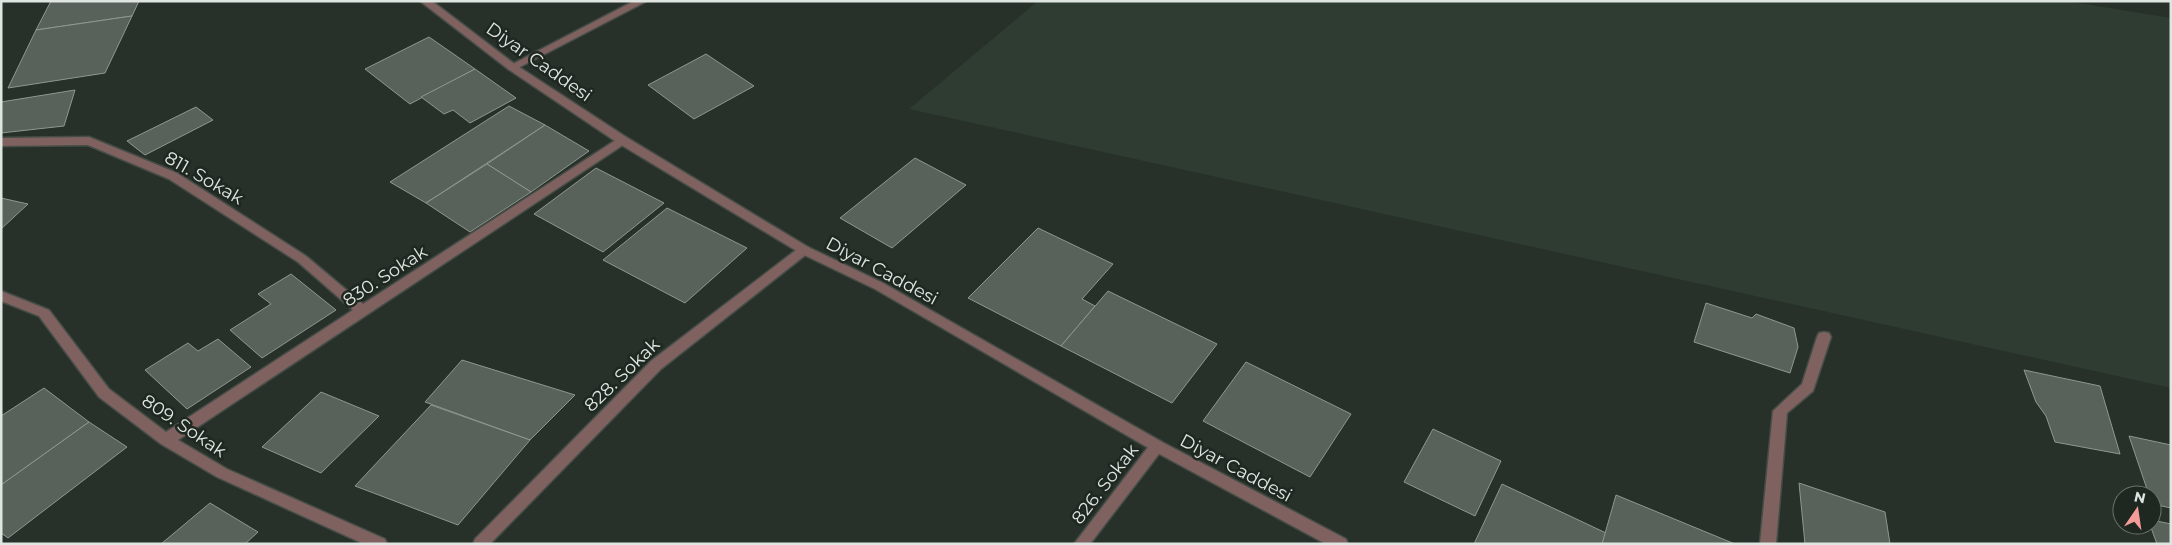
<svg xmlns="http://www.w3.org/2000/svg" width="2172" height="545" viewBox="0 0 2172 545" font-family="Montserrat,sans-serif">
  <rect width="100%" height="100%" fill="#273029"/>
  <polygon fill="#2f3c32" points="1038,1 2066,1 2171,18 2171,388 909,109"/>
  <g fill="#58625a" stroke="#8d988f">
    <polygon points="51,1 139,1 132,16 36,30"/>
    <polygon points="132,16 105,73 8,88 36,30"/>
    <polygon points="429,37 475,69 410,104 365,69"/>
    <polygon points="706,54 754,86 694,119 648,85"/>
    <polygon points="475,69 516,98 470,123 453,110 444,114 421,97"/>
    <polygon points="75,90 64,126 1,133 1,102"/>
    <polygon points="509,106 545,125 426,203 390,182"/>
    <polygon points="196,107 213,120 145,155 127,141"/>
    <polygon points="545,125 589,151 531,192 487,164"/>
    <polygon points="915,158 966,185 892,248 840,218"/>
    <polygon points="487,164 531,192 470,232 426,203"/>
    <polygon points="596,168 664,203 603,252 534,214"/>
    <polygon points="1,198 28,204 1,229"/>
    <polygon points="667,208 747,248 685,303 603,260"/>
    <polygon points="1038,228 1113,264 1082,299 1095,306 1061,346 968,298"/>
    <polygon points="291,274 336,310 262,358 230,330 271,304 258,294"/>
    <polygon points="1108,291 1217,344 1172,403 1061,346"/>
    <polygon points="1706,303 1752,318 1756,314 1794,328 1798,347 1790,373 1694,342"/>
    <polygon points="218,339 251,367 187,409 145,370 188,343 198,351"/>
    <polygon points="462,360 575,395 530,440 425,402"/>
    <polygon points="1246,362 1351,414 1310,477 1203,421"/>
    <polygon points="2024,370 2100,386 2120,454 2055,442 2046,416 2036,402"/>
    <polygon points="44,388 89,422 1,485 1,416"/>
    <polygon points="321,392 379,416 321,473 262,447"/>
    <polygon points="431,405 530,440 458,525 355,486"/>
    <polygon points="89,422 127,447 8,538 1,533 1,485"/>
    <polygon points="1433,429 1501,461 1475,516 1404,482"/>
    <polygon points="2129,436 2171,445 2171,508 2152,504 2152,495 2149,495"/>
    <polygon points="1799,483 1885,512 1890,544 1805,544"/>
    <polygon points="1502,484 1606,533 1602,544 1474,544"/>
    <polygon points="1616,495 1735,544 1602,544"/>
    <polygon points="210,503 258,532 245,544 161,544"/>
    <polygon points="2152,520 2171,524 2171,544 2157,544 2150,525 2152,525"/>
  </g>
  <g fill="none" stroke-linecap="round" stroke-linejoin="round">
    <defs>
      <g id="minor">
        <polygon points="634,1 647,1 516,69 508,69 507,67"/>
        <polygon points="622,136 626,137 628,140 626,143 178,440 227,469 385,539 387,544 364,544 217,477 161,444 99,397 39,316 1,301 1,291 49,310 109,389 166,432 353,310 298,262 169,179 88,145 1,146 1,138 89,137 177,173 306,256 363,304"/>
        <polygon points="804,246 808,247 810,250 808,253 661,369 490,544 473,544 475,539 651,361 800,247"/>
        <polygon points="1824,332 1829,333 1831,337 1813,391 1787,413 1776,544 1760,544 1773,411 1802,384 1817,337 1819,333"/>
        <polygon points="1157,440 1162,442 1164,446 1162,450 1090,544 1074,544 1152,442"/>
      </g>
      <polygon id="tertiary" points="420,1 432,1 516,65 626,137 808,247 883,283 1162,442 1346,539 1348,544 1326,544 1152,450 875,289 800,253 618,143 508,69"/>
    </defs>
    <use href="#minor" stroke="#444d46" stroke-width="3"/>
    <use href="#tertiary" stroke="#444d46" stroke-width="3"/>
    <use href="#minor" fill="#7f6160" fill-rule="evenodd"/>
    <use href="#tertiary" fill="#7f6160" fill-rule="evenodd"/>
  </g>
  <g text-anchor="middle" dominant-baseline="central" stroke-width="5" stroke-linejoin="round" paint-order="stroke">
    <g font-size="18" fill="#dfe5e0" stroke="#1e2720">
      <text transform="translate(539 62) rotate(35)">Diyar Caddesi</text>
      <text transform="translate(204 178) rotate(30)">811. Sokak</text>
      <text transform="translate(882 271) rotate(28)">Diyar Caddesi</text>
      <text transform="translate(385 276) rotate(-33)">830. Sokak</text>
      <text transform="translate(622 375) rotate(-44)">828. Sokak</text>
      <text transform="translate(184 426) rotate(34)">809. Sokak</text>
      <text transform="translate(1236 468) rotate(28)">Diyar Caddesi</text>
      <text transform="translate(1105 484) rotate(-52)">826. Sokak</text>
    </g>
  </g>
  <rect width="2172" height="545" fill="none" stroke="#dfe5e0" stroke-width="5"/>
  <g transform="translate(2137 510) rotate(13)"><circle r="24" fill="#1e2720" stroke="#6b736d"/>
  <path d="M0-4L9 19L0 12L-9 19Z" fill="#f59b99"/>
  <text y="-8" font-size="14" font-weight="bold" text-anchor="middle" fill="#dfe5e0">N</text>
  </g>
</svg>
